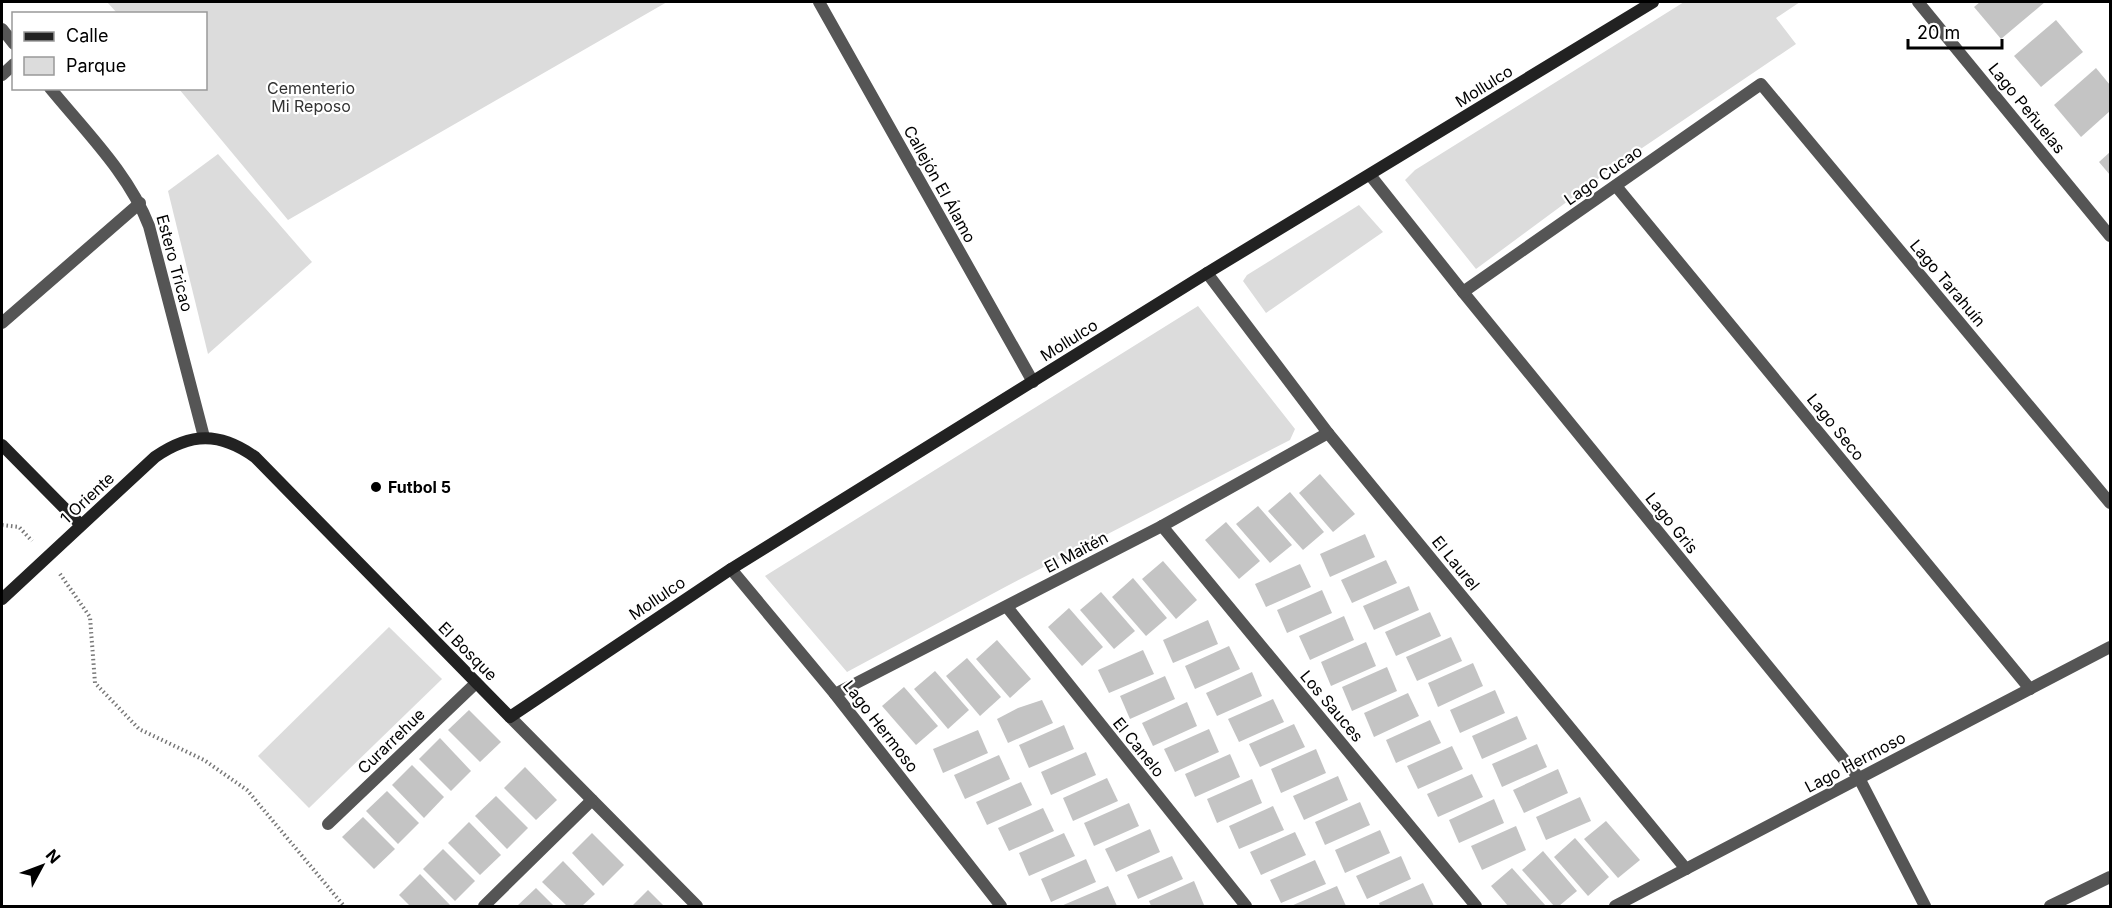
<svg xmlns="http://www.w3.org/2000/svg" width="2112" height="908" viewBox="0 0 2112 908" font-family="Inter,sans-serif">
  <rect width="100%" height="100%" fill="#fff"/>
  <g fill="#dcdcdc">
    <polygon points="107,2 667,2 288,220 179,89 206,88 206,14 117,13"/>
    <polygon points="1684,2 1800,2 1776,18 1796,44 1614,167 1476,269 1405,180 1415,170"/>
    <polygon points="218,154 312,262 208,354 168,191"/>
    <polygon points="1359,205 1383,232 1266,313 1243,281 1247,275"/>
    <polygon points="1198,306 1295,429 1290,440 1007,586 847,672 765,576"/>
    <polygon points="389,627 442,679 309,808 258,756"/>
  </g>
  <g fill="#c4c4c4">
    <polygon points="1980,2 2045,2 2001,39 1974,7"/>
    <polygon points="2056,20 2083,52 2041,87 2014,56"/>
    <polygon points="2096,68 2110,85 2110,111 2081,137 2054,105"/>
    <polygon points="2110,152 2110,175 2099,162"/>
    <polygon points="1320,474 1355,514 1333,532 1299,493"/>
    <polygon points="1290,492 1324,532 1303,550 1268,511"/>
    <polygon points="1258,506 1292,545 1270,563 1236,524"/>
    <polygon points="1226,522 1260,561 1239,579 1205,540"/>
    <polygon points="1365,534 1375,557 1330,577 1320,554"/>
    <polygon points="1386,560 1397,583 1352,603 1341,580"/>
    <polygon points="1163,561 1197,600 1176,619 1142,579"/>
    <polygon points="1300,564 1311,587 1266,607 1255,584"/>
    <polygon points="1133,578 1167,618 1146,636 1112,597"/>
    <polygon points="1409,586 1419,610 1374,630 1363,606"/>
    <polygon points="1322,590 1332,613 1287,633 1277,610"/>
    <polygon points="1101,592 1135,631 1114,649 1080,610"/>
    <polygon points="1069,608 1103,647 1082,666 1048,627"/>
    <polygon points="1430,612 1441,636 1396,656 1385,632"/>
    <polygon points="1344,616 1354,640 1310,660 1299,636"/>
    <polygon points="1208,620 1218,644 1173,663 1163,640"/>
    <polygon points="1451,637 1462,661 1417,681 1406,657"/>
    <polygon points="997,640 1031,679 1010,698 976,659"/>
    <polygon points="1366,642 1376,666 1331,686 1321,662"/>
    <polygon points="1229,646 1240,669 1195,689 1185,666"/>
    <polygon points="1143,650 1154,674 1109,693 1098,670"/>
    <polygon points="967,658 1001,697 980,716 946,676"/>
    <polygon points="1473,663 1483,686 1438,707 1428,683"/>
    <polygon points="1387,667 1397,691 1352,711 1342,687"/>
    <polygon points="935,671 969,710 948,729 914,689"/>
    <polygon points="1252,672 1262,696 1217,716 1206,693"/>
    <polygon points="1165,676 1175,699 1130,719 1120,696"/>
    <polygon points="904,687 938,726 916,745 882,706"/>
    <polygon points="1495,690 1505,713 1460,733 1450,710"/>
    <polygon points="1408,693 1419,716 1374,737 1364,713"/>
    <polygon points="1273,699 1284,722 1239,742 1228,719"/>
    <polygon points="1042,700 1053,723 1008,743 997,719 1018,708"/>
    <polygon points="1187,702 1197,726 1153,746 1142,723"/>
    <polygon points="469,710 501,742 480,762 448,730"/>
    <polygon points="1517,716 1527,739 1482,759 1472,736"/>
    <polygon points="1430,720 1441,743 1396,763 1386,740"/>
    <polygon points="1294,724 1305,747 1260,767 1249,744"/>
    <polygon points="1064,725 1074,749 1029,768 1019,745"/>
    <polygon points="1209,729 1219,752 1175,772 1164,749"/>
    <polygon points="978,730 988,753 943,773 933,749"/>
    <polygon points="440,738 471,771 451,791 419,759"/>
    <polygon points="1537,744 1547,767 1502,787 1492,764"/>
    <polygon points="1452,746 1463,769 1418,789 1407,766"/>
    <polygon points="1316,749 1326,773 1281,793 1271,769"/>
    <polygon points="1086,752 1096,775 1051,795 1041,772"/>
    <polygon points="1230,754 1240,777 1195,797 1185,774"/>
    <polygon points="999,755 1010,779 965,799 954,775"/>
    <polygon points="412,765 444,797 424,818 392,785"/>
    <polygon points="525,767 557,800 536,820 504,788"/>
    <polygon points="1558,769 1568,793 1524,813 1513,790"/>
    <polygon points="1472,774 1483,797 1438,817 1427,794"/>
    <polygon points="1338,776 1348,800 1304,820 1293,796"/>
    <polygon points="1107,778 1118,801 1073,821 1063,798"/>
    <polygon points="1252,779 1262,803 1217,823 1207,799"/>
    <polygon points="1021,782 1032,805 987,825 976,802"/>
    <polygon points="387,791 419,823 398,844 366,811"/>
    <polygon points="496,796 528,828 507,849 475,816"/>
    <polygon points="1580,797 1591,821 1546,840 1536,817"/>
    <polygon points="1494,799 1504,823 1459,843 1449,820"/>
    <polygon points="1360,802 1370,825 1325,845 1315,822"/>
    <polygon points="1129,803 1139,826 1094,846 1084,823"/>
    <polygon points="1273,806 1284,830 1239,849 1229,826"/>
    <polygon points="1043,808 1054,831 1009,851 998,828"/>
    <polygon points="363,817 395,849 374,869 342,837"/>
    <polygon points="1606,821 1640,860 1618,878 1584,839"/>
    <polygon points="469,822 501,855 480,875 448,843"/>
    <polygon points="1516,826 1526,850 1482,870 1471,846"/>
    <polygon points="1150,829 1160,852 1116,872 1105,849"/>
    <polygon points="1380,830 1390,853 1345,873 1335,850"/>
    <polygon points="1295,832 1306,855 1261,875 1250,852"/>
    <polygon points="592,833 624,865 603,886 572,853"/>
    <polygon points="1064,833 1075,856 1029,876 1019,853"/>
    <polygon points="1575,838 1609,877 1588,896 1554,857"/>
    <polygon points="443,849 475,881 455,901 423,869"/>
    <polygon points="1543,851 1577,891 1559,906 1554,906 1522,870"/>
    <polygon points="1172,856 1183,879 1138,899 1127,875"/>
    <polygon points="1401,856 1411,879 1367,899 1356,876"/>
    <polygon points="1086,859 1096,882 1051,902 1041,879"/>
    <polygon points="1315,860 1326,884 1281,903 1270,880"/>
    <polygon points="563,861 595,894 582,906 567,906 542,882"/>
    <polygon points="1512,868 1546,906 1508,906 1491,886"/>
    <polygon points="420,874 451,906 410,906 399,895"/>
    <polygon points="1194,881 1204,905 1200,906 1151,906 1149,901"/>
    <polygon points="1423,883 1434,906 1380,906 1379,903"/>
    <polygon points="1108,886 1117,906 1061,906"/>
    <polygon points="1337,886 1346,906 1291,906"/>
    <polygon points="536,888 554,906 517,906"/>
    <polygon points="648,890 664,906 632,906"/>
  </g>
  <g fill="none" stroke-linecap="round" stroke-linejoin="round">
    <g stroke="#777" stroke-width="4" stroke-dasharray="1.5 3" stroke-linecap="butt">
      <polyline points="2,525 19,527 32,541"/>
      <polyline points="60,574 90,617 95,683 139,729 204,760 247,790 344,906"/>
    </g>
    <g stroke="#555" stroke-width="12">
      <polyline points="819,2 1033,382"/>
      <polyline points="1918,2 2110,236"/>
      <polyline points="2,29 14,44"/>
      <polyline points="2,75 14,64"/>
      <path d="M50,88C86,132 129,174 149,226L204,437"/>
      <polyline points="1370,175 1463,292 1859,778 1925,906"/>
      <polyline points="1616,186 2030,689"/>
      <polyline points="1207,273 1328,433 1686,869"/>
      <polyline points="1463,292 1761,84 2110,503"/>
      <polyline points="2,323 140,203"/>
      <polyline points="1162,526 1476,906"/>
      <polyline points="731,569 835,694 1001,906"/>
      <polyline points="1007,607 1246,906"/>
      <polyline points="835,694 1162,526 1328,433"/>
      <polyline points="510,717 697,906"/>
      <polyline points="328,824 476,683"/>
      <polyline points="484,906 592,800"/>
      <polyline points="1615,906 2110,647"/>
      <polyline points="2050,906 2110,877"/>
    </g>
    <g stroke="#222" stroke-width="12">
      <polyline points="2,445 81,525"/>
      <path d="M2,599L155,457C191,432 220,432 255,457L510,717L731,569L1207,273L1653,2"/>
    </g>
  </g>
  <circle fill="#000" stroke="#fff" stroke-width="2" cx="376" cy="487" r="6"/>
  <g text-anchor="middle" dominant-baseline="central" stroke-width="4.5" stroke-linejoin="round" paint-order="stroke">
    <g font-size="16" fill="#000" stroke="#fff">
      <text transform="translate(1484 86) rotate(-32)">Mollulco</text>
      <text transform="translate(2027 108) rotate(51)">Lago Peñuelas</text>
      <text transform="translate(1603 175) rotate(-35)">Lago Cucao</text>
      <text transform="translate(940 184) rotate(61)">Callejón El Álamo</text>
      <text transform="translate(175 263) rotate(75)">Estero Tricao</text>
      <text transform="translate(1948 283) rotate(50)">Lago Tarahuín</text>
      <text transform="translate(1069 340) rotate(-32)">Mollulco</text>
      <text transform="translate(1836 427) rotate(51)">Lago Seco</text>
      <text transform="translate(87 498) rotate(-43)">1 Oriente</text>
      <text transform="translate(1672 523) rotate(51)">Lago Gris</text>
      <text transform="translate(1076 552) rotate(-28)">El Maitén</text>
      <text transform="translate(1456 563) rotate(51)">El Laurel</text>
      <text transform="translate(657 598) rotate(-34)">Mollulco</text>
      <text transform="translate(468 651) rotate(45)">El Bosque</text>
      <text transform="translate(1332 706) rotate(50)">Los Sauces</text>
      <text transform="translate(881 726) rotate(52)">Lago Hermoso</text>
      <text transform="translate(391 741) rotate(-44)">Curarrehue</text>
      <text transform="translate(1139 747) rotate(51)">El Canelo</text>
      <text transform="translate(1855 762) rotate(-28)">Lago Hermoso</text>
    </g>
    <g font-size="16" fill="#333" stroke="#fff">
      <text x="311" y="88">Cementerio<tspan x="311" dy="18">Mi Reposo</tspan></text>
    </g>
    <g font-size="16" font-weight="bold" fill="#000" stroke="#fff" text-anchor="start">
      <text x="388" y="487">Futbol 5</text>
    </g>
  </g>
  <rect width="2112" height="908" fill="none" stroke="#000000" stroke-width="6"/>
  <rect x="12" y="12" width="195" height="78" fill="#ffffff" stroke="#999999" stroke-width="1.5"/>
  <rect x="24" y="32" width="30" height="9" fill="#222222" stroke="#999999" stroke-width="1.5"/>
  <text x="66" y="42" font-size="18" fill="#000000">Calle</text>
  <rect x="24" y="57" width="30" height="18" fill="#dcdcdc" stroke="#999999" stroke-width="1.5"/>
  <text x="66" y="72" font-size="18" fill="#000000">Parque</text>
  <g transform="translate(42 866) rotate(49)" stroke="#ffffff" stroke-width="4.5" paint-order="stroke">
  <path d="M0-4.5L10 22L0 15L-10 22Z" fill="#000000"/>
  <text y="-9" font-size="16" font-weight="bold" text-anchor="middle" fill="#000000">N</text>
  </g>
  <path d="M1908 39v9h94v-9" fill="none" stroke="#000000" stroke-width="3"/>
  <text x="1917" y="39" font-size="18" fill="#000000" stroke="#ffffff" stroke-width="4.5" paint-order="stroke">20 m</text>
</svg>
